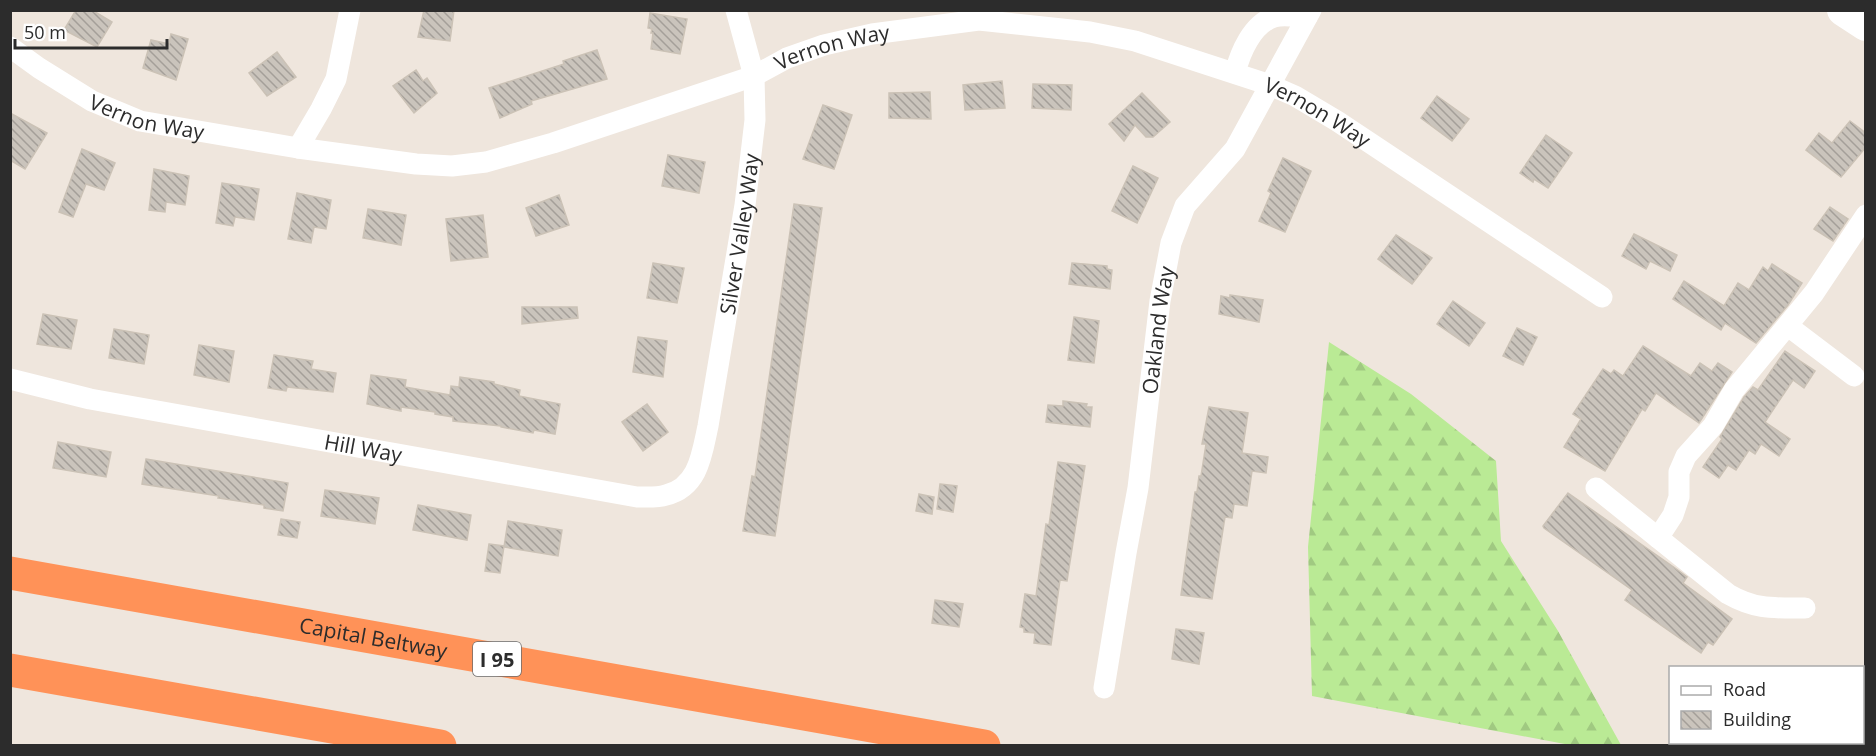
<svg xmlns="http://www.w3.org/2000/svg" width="1876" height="756" viewBox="0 0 1876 756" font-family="'Open Sans',sans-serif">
  <defs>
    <pattern id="forest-firs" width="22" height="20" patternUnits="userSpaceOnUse" patternTransform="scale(1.5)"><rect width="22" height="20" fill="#baea95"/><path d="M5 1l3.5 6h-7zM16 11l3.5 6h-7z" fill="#a0c981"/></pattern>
    <pattern id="building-back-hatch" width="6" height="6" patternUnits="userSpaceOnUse" patternTransform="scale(1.5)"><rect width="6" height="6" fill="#cac4bc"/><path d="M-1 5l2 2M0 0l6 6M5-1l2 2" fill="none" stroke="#a49f99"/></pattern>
  </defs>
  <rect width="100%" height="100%" fill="#efe6dd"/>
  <polygon fill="url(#forest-firs)" points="1329,342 1411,394 1496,461 1501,541 1558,631 1621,745 1570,745 1312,696 1308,547"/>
  <g fill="url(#building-back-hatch)" stroke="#cbc2b6" stroke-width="1.5">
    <polygon points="76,10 92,10 112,22 97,47 64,30"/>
    <polygon points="424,10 454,10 450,41 418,37"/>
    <polygon points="650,13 687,19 680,54 651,49 653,33 651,33 652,29 648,28"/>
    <polygon points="171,34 188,39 176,80 143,68 151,40 169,44"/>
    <polygon points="597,50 607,79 531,101 532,104 500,118 489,88 564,64 563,61"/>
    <polygon points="277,52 296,77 267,96 249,73"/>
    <polygon points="416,70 423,81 427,78 437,93 414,113 393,86"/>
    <polygon points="1002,81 1005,108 965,110 963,85"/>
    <polygon points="1033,84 1072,85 1071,110 1032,108"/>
    <polygon points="930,92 931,119 889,118 889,93"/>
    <polygon points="1142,93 1170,122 1153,137 1146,137 1135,125 1124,141 1109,124"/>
    <polygon points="1437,96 1469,119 1452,141 1421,118"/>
    <polygon points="823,105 852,115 834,169 803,159"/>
    <polygon points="10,113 47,133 25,169 10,160"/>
    <polygon points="1850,121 1866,133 1866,147 1841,177 1806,150 1819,133 1832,143"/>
    <polygon points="1546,135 1572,153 1548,188 1534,179 1533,182 1520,173"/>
    <polygon points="82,149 115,163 104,190 86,184 73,217 59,212"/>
    <polygon points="668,155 705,162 699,193 662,186"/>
    <polygon points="1283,158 1311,171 1285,232 1259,221 1271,193 1268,191"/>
    <polygon points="1133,166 1158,178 1137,223 1112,211"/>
    <polygon points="154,169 189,176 185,205 166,202 165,212 149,210"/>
    <polygon points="222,183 259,189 254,220 235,217 233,226 216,223"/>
    <polygon points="297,193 331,200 326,229 314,227 311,243 288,239"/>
    <polygon points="559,195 569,225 536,236 526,208"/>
    <polygon points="794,204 822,208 775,536 743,531 752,476 755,477"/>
    <polygon points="1830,207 1848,219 1833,241 1814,229"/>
    <polygon points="368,209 406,215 401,245 363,238"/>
    <polygon points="483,215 488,257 451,261 446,219"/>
    <polygon points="1634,234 1677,255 1670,271 1650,261 1646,269 1622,256"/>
    <polygon points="1396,235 1432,258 1412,284 1378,259"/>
    <polygon points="653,263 684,268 677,303 647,298"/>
    <polygon points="1072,263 1107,266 1107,269 1112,270 1110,289 1069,284"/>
    <polygon points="1772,264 1802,283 1788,305 1756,343 1725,323 1721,330 1673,299 1684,281 1724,306 1738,283 1749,290 1763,267 1768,271"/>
    <polygon points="1230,295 1263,300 1259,322 1219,314 1221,296 1230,298"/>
    <polygon points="1453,301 1485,323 1469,346 1437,324"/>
    <polygon points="522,307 577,307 578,318 522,324"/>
    <polygon points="43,314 77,320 71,349 37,344"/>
    <polygon points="1074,317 1099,321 1094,363 1068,360"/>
    <polygon points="1517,328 1537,337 1523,365 1503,356"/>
    <polygon points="114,329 149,335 144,364 109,358"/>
    <polygon points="638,337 667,341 663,377 633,372"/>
    <polygon points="199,345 234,351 229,382 194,375"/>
    <polygon points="1643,346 1691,376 1700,363 1712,371 1718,363 1732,372 1699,423 1656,393 1645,411 1642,409 1605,471 1564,447 1581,419 1573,414 1603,369 1611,374 1614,370 1623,376"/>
    <polygon points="1785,351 1815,371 1804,388 1793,380 1765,422 1790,439 1779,456 1761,444 1755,454 1749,450 1736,470 1728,465 1719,478 1703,467 1722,439 1720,437 1744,397 1753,387 1758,390"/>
    <polygon points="274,355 313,361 311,369 336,373 333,392 287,387 286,391 268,388"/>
    <polygon points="371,375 406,380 405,387 450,395 451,386 459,387 460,377 494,382 494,384 520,390 519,396 560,404 555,434 534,430 533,433 501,427 501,426 453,421 453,417 435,414 435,412 401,407 401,411 367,404"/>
    <polygon points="1063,401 1087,404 1086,407 1092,407 1090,427 1046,422 1048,405 1063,406"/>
    <polygon points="647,404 668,432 643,451 622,422"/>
    <polygon points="1209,407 1248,413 1242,453 1268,457 1266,473 1252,471 1247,506 1234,504 1232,518 1225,517 1212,599 1181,595 1195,492 1197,492 1199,476 1201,476 1206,444 1202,444"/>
    <polygon points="58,442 111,452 106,477 53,468"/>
    <polygon points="146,459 288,483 283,511 264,508 264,505 218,498 219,496 142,484"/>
    <polygon points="1058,462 1085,466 1067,581 1060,580 1051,645 1034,643 1035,633 1024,632 1024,628 1020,627 1025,594 1036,596 1046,524 1049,525"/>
    <polygon points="940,484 957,486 953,512 937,509"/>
    <polygon points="325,490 379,498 375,524 321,516"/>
    <polygon points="1568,493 1675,568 1687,577 1683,583 1732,619 1713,645 1708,642 1701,653 1625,600 1632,590 1544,528 1543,526"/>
    <polygon points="919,494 934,497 932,514 916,511"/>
    <polygon points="418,505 471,515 467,540 413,530"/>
    <polygon points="281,519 300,522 297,538 278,535"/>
    <polygon points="508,521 562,530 558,556 504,547"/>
    <polygon points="489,544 504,546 500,573 485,571"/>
    <polygon points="935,600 963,604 959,627 932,623"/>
    <polygon points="1176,629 1204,633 1199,664 1172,659"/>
  </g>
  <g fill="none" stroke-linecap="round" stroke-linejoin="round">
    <g stroke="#fff" stroke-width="21">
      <path id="s1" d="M10,47L39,68L92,101L140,121L298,148L321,109L336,79L350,10"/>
      <path d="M1235,73C1240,53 1252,24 1274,17C1284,14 1296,17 1307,17"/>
      <path id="s2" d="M298,148L416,164L452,166L486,162L553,143L754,76L787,58L824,45L872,34L979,20L1090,32L1135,41L1270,85L1295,96L1337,121L1602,297"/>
      <polyline points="1788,326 1854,376"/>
      <path id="s3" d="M10,379L90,399L637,497C646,497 657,498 666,495C699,487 702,453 708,426L745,205L755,120L754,76L736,10"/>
      <path d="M1596,488L1728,594C1756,610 1774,608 1805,608"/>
      <polyline points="1658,538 1673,515 1679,497 1679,472 1686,456 1713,426 1734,390 1814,293 1866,215"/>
      <path id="s4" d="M1104,688L1126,553L1138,488L1160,301L1171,243L1185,206L1235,149L1311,10"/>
    </g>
    <polyline stroke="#fff" stroke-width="32" points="1843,10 1866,25"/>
    <g stroke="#ff9258" stroke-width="33">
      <path id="s5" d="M10,573L984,746"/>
      <polyline points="10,670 440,746"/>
    </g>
  </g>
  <g text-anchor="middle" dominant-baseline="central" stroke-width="4.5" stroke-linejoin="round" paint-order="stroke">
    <rect fill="#fff" stroke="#6b6b6b" stroke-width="1.5" x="473" y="642" width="48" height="34" rx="4.5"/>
    <g font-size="20" font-weight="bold" fill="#2c2c2c">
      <text x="497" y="659">I 95</text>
    </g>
    <g font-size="21" fill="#2c2c2c" stroke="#fff">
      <text stroke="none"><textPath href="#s2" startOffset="555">Vernon Way</textPath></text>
      <text stroke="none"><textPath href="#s1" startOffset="156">Vernon Way</textPath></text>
      <text stroke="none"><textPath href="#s2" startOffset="1059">Vernon Way</textPath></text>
      <text stroke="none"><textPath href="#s3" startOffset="948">Silver Valley Way</textPath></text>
      <text stroke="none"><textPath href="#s4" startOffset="362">Oakland Way</textPath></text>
      <text stroke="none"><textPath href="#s3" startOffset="360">Hill Way</textPath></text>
      <text stroke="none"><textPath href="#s5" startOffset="369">Capital Beltway</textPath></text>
    </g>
  </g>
  <rect width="1876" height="756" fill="none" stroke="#2c2c2c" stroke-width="24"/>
  <rect x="1669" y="666" width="195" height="78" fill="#ffffff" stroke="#ababab" stroke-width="1.5"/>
  <rect x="1681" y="686" width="30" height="9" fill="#ffffff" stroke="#ababab" stroke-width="1.5"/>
  <text x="1723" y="696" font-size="18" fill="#2c2c2c">Road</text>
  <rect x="1681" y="711" width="30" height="18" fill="url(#building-back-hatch)" stroke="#ababab" stroke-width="1.5"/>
  <text x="1723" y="726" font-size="18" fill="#2c2c2c">Building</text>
  <path d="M15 39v9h152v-9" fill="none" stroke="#2c2c2c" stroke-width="3"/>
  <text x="24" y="39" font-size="18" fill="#2c2c2c" stroke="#ffffff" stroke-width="4.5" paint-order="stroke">50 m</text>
</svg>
